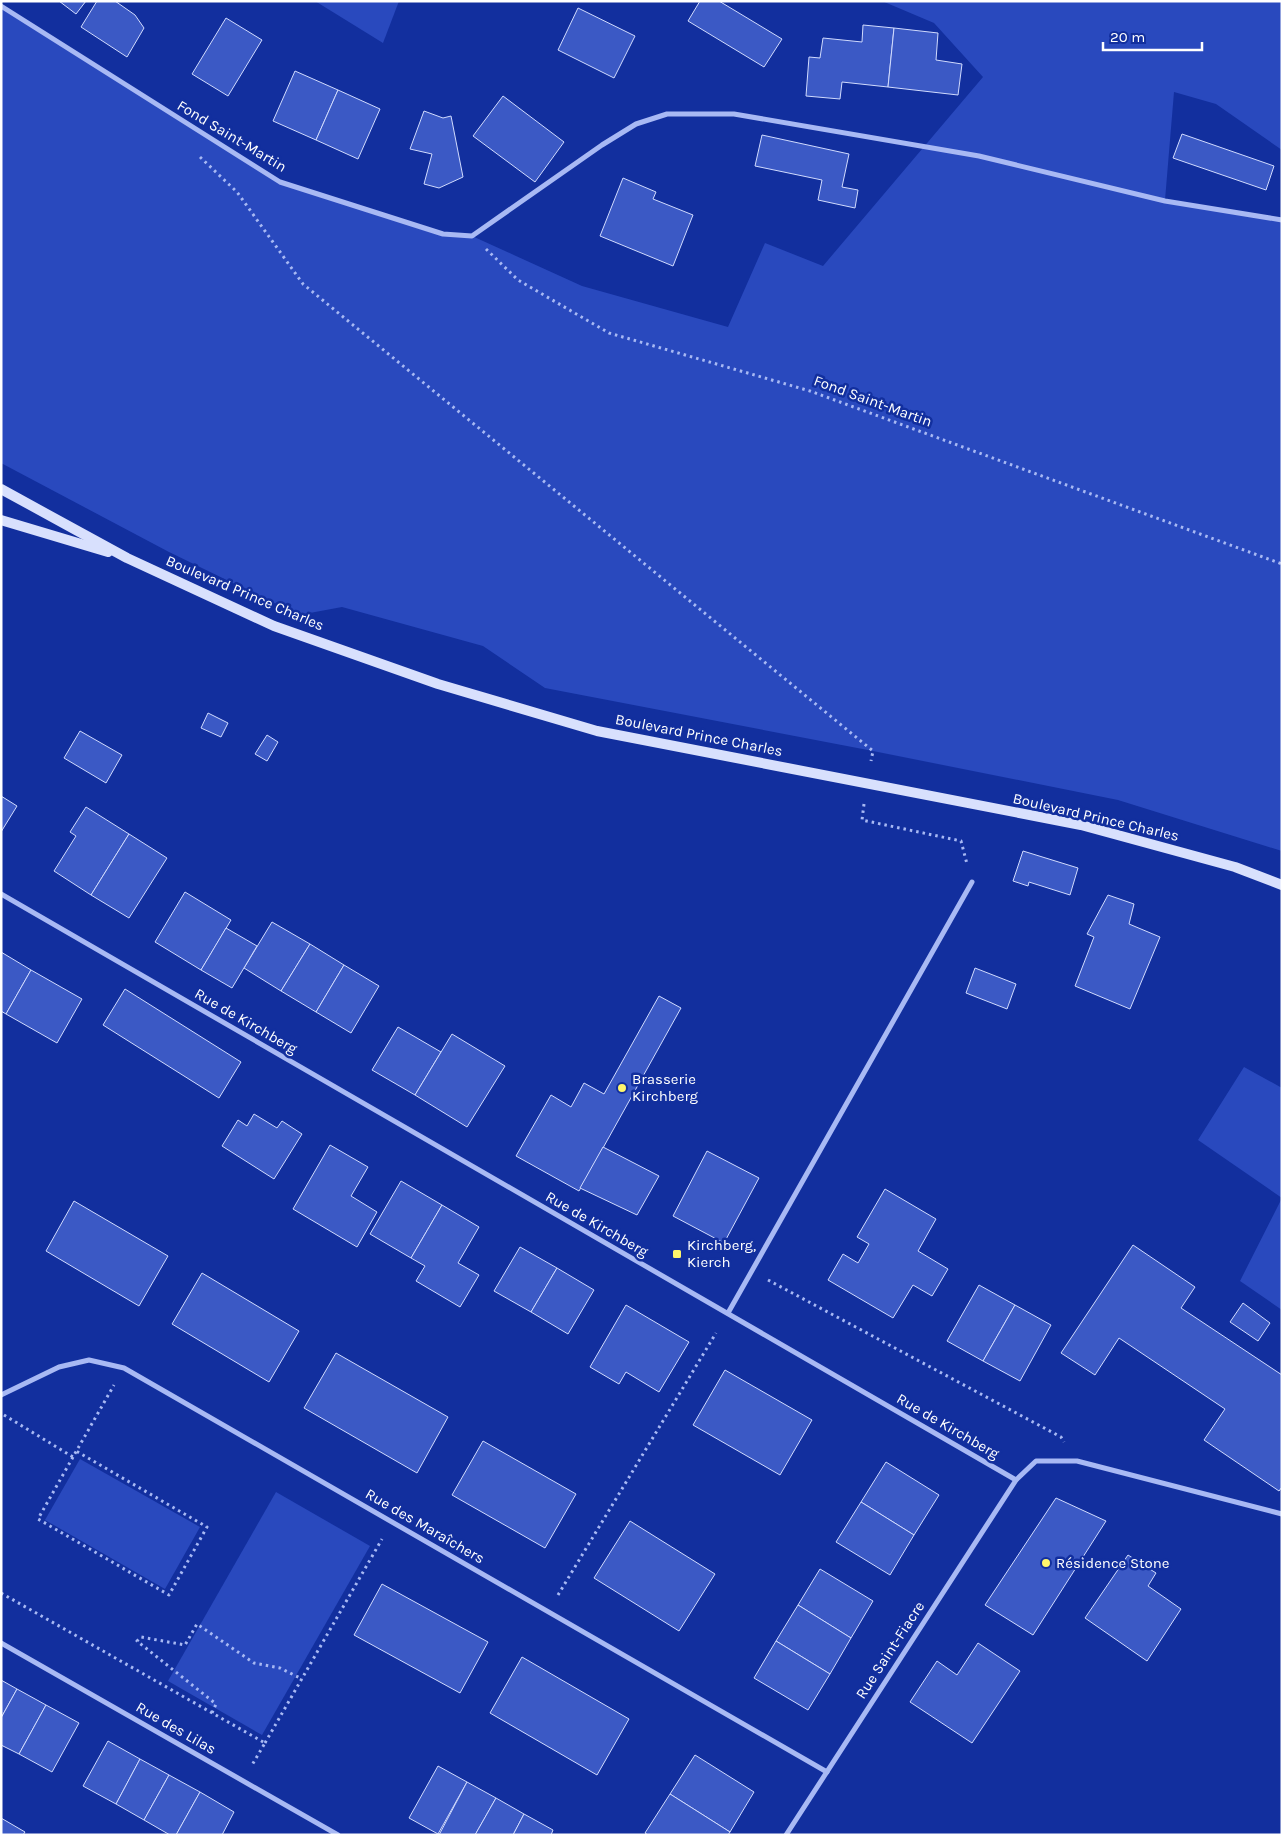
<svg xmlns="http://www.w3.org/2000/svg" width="1283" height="1836" viewBox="0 0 1283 1836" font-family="Karla,sans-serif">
  <rect width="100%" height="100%" fill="#122f9e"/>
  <g fill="#2949be">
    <polygon points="315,1 399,1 383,43"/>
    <polygon points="882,1 1282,1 1282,150 1216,104 1174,92 1165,200 1282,220 1282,851 1118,800 873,751 545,688 483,646 342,607 299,615 169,552 1,463 1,6 280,182 443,234 472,236 582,286 728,327 765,243 823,266 983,77 934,23"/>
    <polygon points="1244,1067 1282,1088 1282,1310 1240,1281 1282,1198 1198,1140"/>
    <polygon points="80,1459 200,1527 165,1589 45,1520"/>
    <polygon points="276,1492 370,1546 262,1735 168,1681"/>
  </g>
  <g fill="#3b59c5" stroke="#d1dbfe">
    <polygon points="59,1 86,1 76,14"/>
    <polygon points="97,1 115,1 135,15 144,28 127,57 81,27"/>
    <polygon points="700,1 719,1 782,39 764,67 688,21"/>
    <polygon points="578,8 635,36 614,78 558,50"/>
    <polygon points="226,18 262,40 228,96 192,74"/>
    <polygon points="863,25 894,28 888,87 842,82 840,99 806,96 809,57 820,58 823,38 862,42"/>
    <polygon points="894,28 938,33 936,60 962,64 958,95 888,87"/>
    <polygon points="295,71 338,90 316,140 273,121"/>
    <polygon points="338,90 380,109 358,159 316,140"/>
    <polygon points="503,96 564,142 535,182 473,136"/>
    <polygon points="424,111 443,118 451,116 463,177 439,188 424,184 432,154 410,149"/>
    <polygon points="1182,134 1274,166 1266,190 1173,158"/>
    <polygon points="762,135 849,154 842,187 858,190 855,208 818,200 822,180 755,166"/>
    <polygon points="623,178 656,192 653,199 693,215 673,266 600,236"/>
    <polygon points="208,713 228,723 221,737 201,728"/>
    <polygon points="80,731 122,755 106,783 64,758"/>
    <polygon points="267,735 278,742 267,761 255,754"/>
    <polygon points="1,796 17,806 1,832"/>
    <polygon points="86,807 129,834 91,895 54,871 76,836 70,832"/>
    <polygon points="129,834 167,858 129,918 91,895"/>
    <polygon points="1023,851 1078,868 1070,895 1029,882 1028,886 1013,881"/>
    <polygon points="185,892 231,920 201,970 155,942"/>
    <polygon points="1108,895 1134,904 1129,924 1160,937 1130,1009 1075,986 1094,937 1087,934"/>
    <polygon points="272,922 310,944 281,991 244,968"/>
    <polygon points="226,928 257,946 232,988 201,970"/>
    <polygon points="310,944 344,965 316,1012 281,991"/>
    <polygon points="1,952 31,970 6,1014 1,1011"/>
    <polygon points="344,965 379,986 351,1033 316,1012"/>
    <polygon points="975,968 1016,984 1007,1009 966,993"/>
    <polygon points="31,970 82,999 57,1043 6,1014"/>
    <polygon points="125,989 241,1062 219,1098 103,1025"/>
    <polygon points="659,996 681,1008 579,1191 516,1156 551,1095 571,1107 584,1083 604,1094"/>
    <polygon points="398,1027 441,1052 415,1095 372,1070"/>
    <polygon points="452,1034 505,1066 467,1127 415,1095"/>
    <polygon points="254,1114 277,1128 282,1121 302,1134 274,1179 222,1146 238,1120 247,1126"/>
    <polygon points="330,1145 368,1167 351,1196 377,1212 357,1247 293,1209"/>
    <polygon points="603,1147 659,1176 637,1215 580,1188"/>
    <polygon points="707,1151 759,1178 724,1243 673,1216"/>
    <polygon points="401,1181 442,1205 411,1258 370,1234"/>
    <polygon points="885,1189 936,1219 918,1251 948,1269 932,1296 913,1285 893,1318 828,1280 843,1254 858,1263 869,1244 857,1237"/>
    <polygon points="74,1201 168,1256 139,1306 46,1251"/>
    <polygon points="442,1205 479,1227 458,1263 479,1275 460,1307 416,1281 425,1266 411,1258"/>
    <polygon points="1133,1245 1195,1287 1181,1308 1282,1375 1282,1487 1279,1491 1204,1440 1225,1409 1119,1338 1095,1375 1061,1353"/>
    <polygon points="520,1247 557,1268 531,1312 494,1291"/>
    <polygon points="557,1268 594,1290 568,1334 531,1312"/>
    <polygon points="202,1273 299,1331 269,1382 172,1324"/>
    <polygon points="979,1285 1015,1305 983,1361 947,1341"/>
    <polygon points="1243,1303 1270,1323 1258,1341 1230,1322"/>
    <polygon points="626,1305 689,1342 659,1392 626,1372 619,1384 590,1367"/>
    <polygon points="1015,1305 1051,1325 1020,1381 983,1361"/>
    <polygon points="336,1353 448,1417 417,1473 304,1408"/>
    <polygon points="725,1370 812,1420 780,1475 693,1425"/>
    <polygon points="483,1441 576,1494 545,1548 452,1495"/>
    <polygon points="886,1462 939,1495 914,1535 861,1502"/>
    <polygon points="1056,1498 1106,1521 1033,1635 985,1605"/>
    <polygon points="861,1502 914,1535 890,1575 836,1542"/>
    <polygon points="630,1521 715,1574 679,1631 594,1578"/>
    <polygon points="1128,1555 1156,1573 1148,1586 1181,1609 1147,1661 1085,1618"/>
    <polygon points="820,1569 873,1601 851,1638 798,1605"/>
    <polygon points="382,1584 488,1642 460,1693 354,1635"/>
    <polygon points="798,1605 851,1638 830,1674 776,1641"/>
    <polygon points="776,1641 830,1674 808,1710 754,1678"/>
    <polygon points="978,1643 1020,1671 972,1743 910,1702 937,1661 957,1675"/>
    <polygon points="522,1657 629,1719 597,1775 490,1713"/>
    <polygon points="1,1680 17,1689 1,1718"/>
    <polygon points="17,1689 46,1705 19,1754 1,1745 1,1718"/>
    <polygon points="46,1705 79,1723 52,1772 19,1754"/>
    <polygon points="108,1741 140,1759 116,1804 83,1786"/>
    <polygon points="695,1755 754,1792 730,1832 670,1794"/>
    <polygon points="140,1759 169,1775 144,1820 116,1804"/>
    <polygon points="438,1766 467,1782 438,1834 409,1818"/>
    <polygon points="169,1775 200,1792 176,1835 170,1835 144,1820"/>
    <polygon points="467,1782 496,1798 475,1835 439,1835"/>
    <polygon points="200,1792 234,1812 222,1835 176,1835"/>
    <polygon points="670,1794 730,1832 728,1835 648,1835 645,1833"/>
    <polygon points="496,1798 524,1814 513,1835 475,1835"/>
    <polygon points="524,1814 553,1830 551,1835 513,1835"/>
    <polygon points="1,1818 25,1832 23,1835 1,1835"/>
  </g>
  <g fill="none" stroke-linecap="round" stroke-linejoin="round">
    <g stroke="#a8b9f4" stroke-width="3" stroke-dasharray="2.5 4" stroke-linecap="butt">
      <polyline points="200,157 237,192 303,284 873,751 871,761"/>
      <polyline points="486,249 518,280 609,333 810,391 1282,564"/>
      <polyline points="864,804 862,820 961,841 967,864"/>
      <polyline points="768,1280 1061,1437 1064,1442"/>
      <polyline points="4,1415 73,1457 114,1385"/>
      <polyline points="73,1457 38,1519 169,1595 207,1527 76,1451"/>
      <polyline points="1,1593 265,1743 252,1765"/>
      <polyline points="558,1595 716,1333"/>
      <polyline points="212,1713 216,1704 137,1641 141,1637 185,1645 197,1624 254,1663 280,1668 302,1679"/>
      <polyline points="265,1743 382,1539"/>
    </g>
    <g stroke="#a8b9f4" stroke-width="5">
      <polyline points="1,6 280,182 443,234 472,236 602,145 636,124 667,114 734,114 979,156 1165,201 1282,220"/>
      <polyline points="1,894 1016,1480"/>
      <polyline points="728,1313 972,882"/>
      <polyline points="1,1395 59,1367 89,1360 124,1368 827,1772"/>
      <polyline points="1,1643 338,1835"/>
      <polyline points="786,1835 1016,1480 1036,1461 1077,1461 1282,1514"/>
    </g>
    <g stroke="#d8e0fd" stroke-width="10">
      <polyline points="1,489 127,558 274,626 438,684 597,731 1081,825 1235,867 1282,885"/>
      <polyline points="1,520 108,552"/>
    </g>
  </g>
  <g fill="#fff66c" stroke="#122f9e" stroke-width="2">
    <circle cx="622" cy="1088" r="5"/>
    <rect x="672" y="1249" width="10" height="10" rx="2.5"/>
    <circle cx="1046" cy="1563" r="5"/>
  </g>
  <g text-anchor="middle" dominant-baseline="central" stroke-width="5" stroke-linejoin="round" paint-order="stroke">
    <g font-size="15" fill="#fff" stroke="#122f9e">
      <text transform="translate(232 136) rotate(31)">Fond Saint-Martin</text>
      <text transform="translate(873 401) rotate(20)">Fond Saint-Martin</text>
      <text transform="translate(245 593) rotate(23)">Boulevard Prince Charles</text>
      <text transform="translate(699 735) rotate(11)">Boulevard Prince Charles</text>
      <text transform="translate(1096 817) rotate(13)">Boulevard Prince Charles</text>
      <text transform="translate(246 1021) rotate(30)">Rue de Kirchberg</text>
      <text transform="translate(597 1224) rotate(30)">Rue de Kirchberg</text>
      <text transform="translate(948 1426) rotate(30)">Rue de Kirchberg</text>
      <text transform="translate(425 1526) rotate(30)">Rue des Maraîchers</text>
      <text transform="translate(890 1650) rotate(-57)">Rue Saint-Fiacre</text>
      <text transform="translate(176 1728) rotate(30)">Rue des Lilas</text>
    </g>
    <g font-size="15" fill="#fff" stroke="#122f9e" text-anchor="start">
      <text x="632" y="1079">Brasserie<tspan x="632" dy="17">Kirchberg</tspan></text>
      <text x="687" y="1245">Kirchberg,<tspan x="687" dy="17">Kierch</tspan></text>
      <text x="1056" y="1563">Résidence Stone</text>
    </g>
  </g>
  <rect width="1283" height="1836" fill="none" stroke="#ffffff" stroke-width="5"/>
  <path d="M1103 42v8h99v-8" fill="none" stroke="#ffffff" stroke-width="2.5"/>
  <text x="1110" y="42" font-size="15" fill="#ffffff" stroke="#122f9e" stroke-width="4" paint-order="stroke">20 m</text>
</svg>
